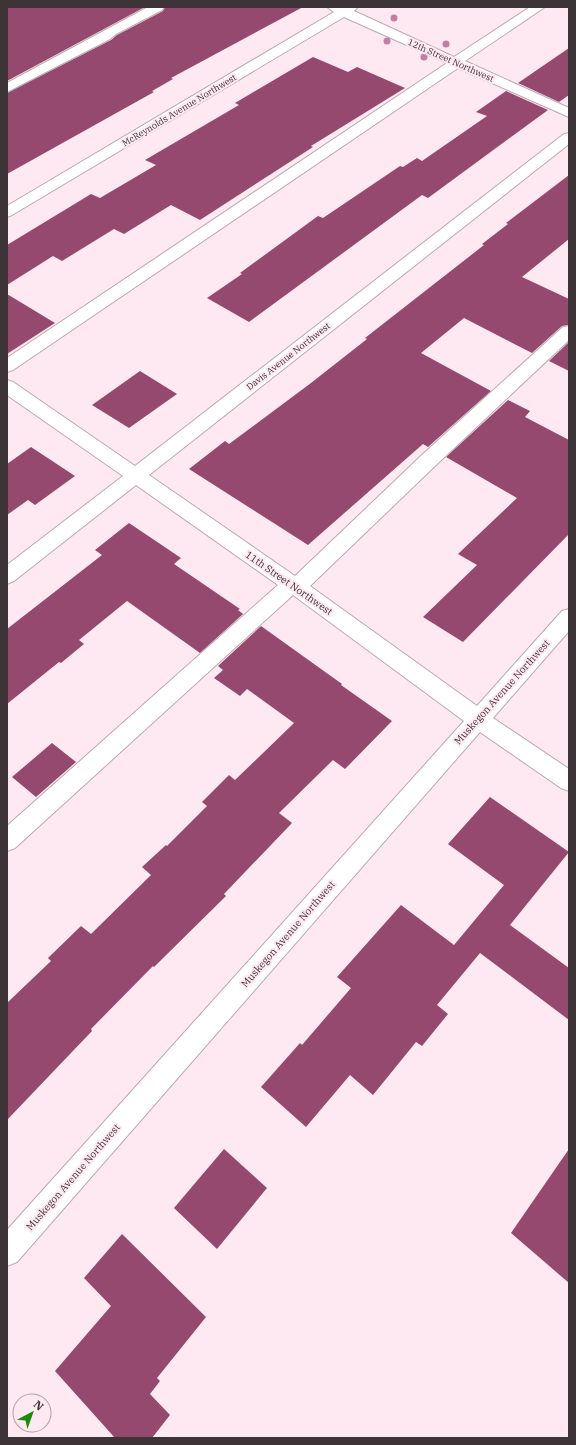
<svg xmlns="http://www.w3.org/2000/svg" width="576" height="1445" viewBox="0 0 576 1445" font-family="'IBM Plex Serif',serif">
  <rect width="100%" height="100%" fill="#fee8f1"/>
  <g fill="#96496e">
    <polygon points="7,7 145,7 7,81"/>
    <polygon points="165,7 303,7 171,78 173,79 152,91 154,92 7,174 7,93 111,40 117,35 163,11"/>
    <polygon points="569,48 569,95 559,102 518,83"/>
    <polygon points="313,57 348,72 357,67 405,88 311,146 313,147 200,220 171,205 124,234 114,229 62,261 53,256 7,285 7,245 91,194 100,198 156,165 145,160 239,105 235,103"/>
    <polygon points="506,91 548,110 428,198 422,195 249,322 207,298 242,274 240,273 318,216 323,218 400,166 403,167 417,158 422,161 487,116 476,112"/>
    <polygon points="569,175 569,239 522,277 569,299 569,325 562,326 532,353 464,318 421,353 491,391 428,447 423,444 308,545 189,469 225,441 229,444 311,383 367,339 365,338 484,245 482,244 508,224 506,223"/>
    <polygon points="7,294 55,323 7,354"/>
    <polygon points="569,342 569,371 549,361"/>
    <polygon points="140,371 177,394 129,428 92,405"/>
    <polygon points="508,400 530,411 525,417 569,440 569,534 463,642 423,617 477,565 458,554 517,498 446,457"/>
    <polygon points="31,447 75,476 35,505 28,500 7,515 7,464"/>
    <polygon points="129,523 181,558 174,564 240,609 238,610 243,614 200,653 127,601 79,640 84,644 61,663 59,662 7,704 7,629 102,555 95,550"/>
    <polygon points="261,626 342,684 341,685 392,721 345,769 333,760 279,813 292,823 224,894 226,896 154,967 153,966 91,1029 92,1031 7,1120 7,1003 51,961 48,958 81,926 91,934 151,875 142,867 166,845 167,846 207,806 202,802 229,775 235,780 294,723 247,689 240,696 214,678 223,670 218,666"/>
    <polygon points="52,743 76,762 36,797 12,777"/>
    <polygon points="490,797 569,852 510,925 569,968 569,1020 480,953 437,1005 448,1014 422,1046 416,1042 373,1095 350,1075 306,1127 261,1087 300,1043 302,1045 351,988 337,977 401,905 454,945 504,885 448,844"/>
    <polygon points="224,1149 267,1188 217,1249 174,1208"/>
    <polygon points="569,1149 569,1283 511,1233"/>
    <polygon points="122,1234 206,1317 157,1378 160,1381 150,1394 170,1415 152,1438 115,1438 55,1371 111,1306 84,1278"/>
  </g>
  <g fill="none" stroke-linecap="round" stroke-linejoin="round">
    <defs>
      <g id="minor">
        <polygon points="148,7 164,7 162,10 116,34 110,39 7,92 7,83"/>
        <polygon points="327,7 358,7 354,11 454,57 530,7 545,7 465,61 569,108 569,117 458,68 13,370 7,372 7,358 447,63 344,17 12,215 7,217 7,206 334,12"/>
        <polygon points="569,133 569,144 149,475 295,576 422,455 563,327 569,326 569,340 436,465 310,586 477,706 562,611 569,609 569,631 493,718 569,769 569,791 561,788 480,732 17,1262 7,1266 7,1230 464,721 293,595 15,848 7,851 7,826 278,585 136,485 14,581 7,584 7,565 123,476 7,395 7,380 13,382 135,466 564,134"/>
      </g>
    </defs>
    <use href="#minor" stroke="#bda8b0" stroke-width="2"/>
    <use href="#minor" fill="#fff" fill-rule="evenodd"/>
  </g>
  <g fill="#c081a1">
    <circle cx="394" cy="18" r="3.5"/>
    <circle cx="387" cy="41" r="3.5"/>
    <circle cx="446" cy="44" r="3.5"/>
    <circle cx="424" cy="57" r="3.5"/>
  </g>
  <g text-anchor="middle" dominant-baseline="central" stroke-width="4" stroke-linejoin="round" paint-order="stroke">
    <g font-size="9" fill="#3d3437" stroke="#fee8f1">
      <text transform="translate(451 60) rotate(24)">12th Street Northwest</text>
      <text transform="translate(179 110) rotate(-31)">McReynolds Avenue Northwest</text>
      <text transform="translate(288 356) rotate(-38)">Davis Avenue Northwest</text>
    </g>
    <g font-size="10" fill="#3d3437" stroke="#fee8f1">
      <text transform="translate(289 583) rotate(35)">11th Street Northwest</text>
      <text transform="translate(502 692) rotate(-48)">Muskegon Avenue Northwest</text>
      <text transform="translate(288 934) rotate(-49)">Muskegon Avenue Northwest</text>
      <text transform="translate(73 1177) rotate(-49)">Muskegon Avenue Northwest</text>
    </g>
  </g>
  <rect width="576" height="1445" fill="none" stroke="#3d3437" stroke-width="16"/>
  <g transform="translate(32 1413) rotate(41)"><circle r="19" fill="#fee8f1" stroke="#b1a0a7"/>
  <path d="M0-3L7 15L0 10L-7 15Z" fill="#1b8b0c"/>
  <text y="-6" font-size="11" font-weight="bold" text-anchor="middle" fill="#3d3437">N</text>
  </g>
</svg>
